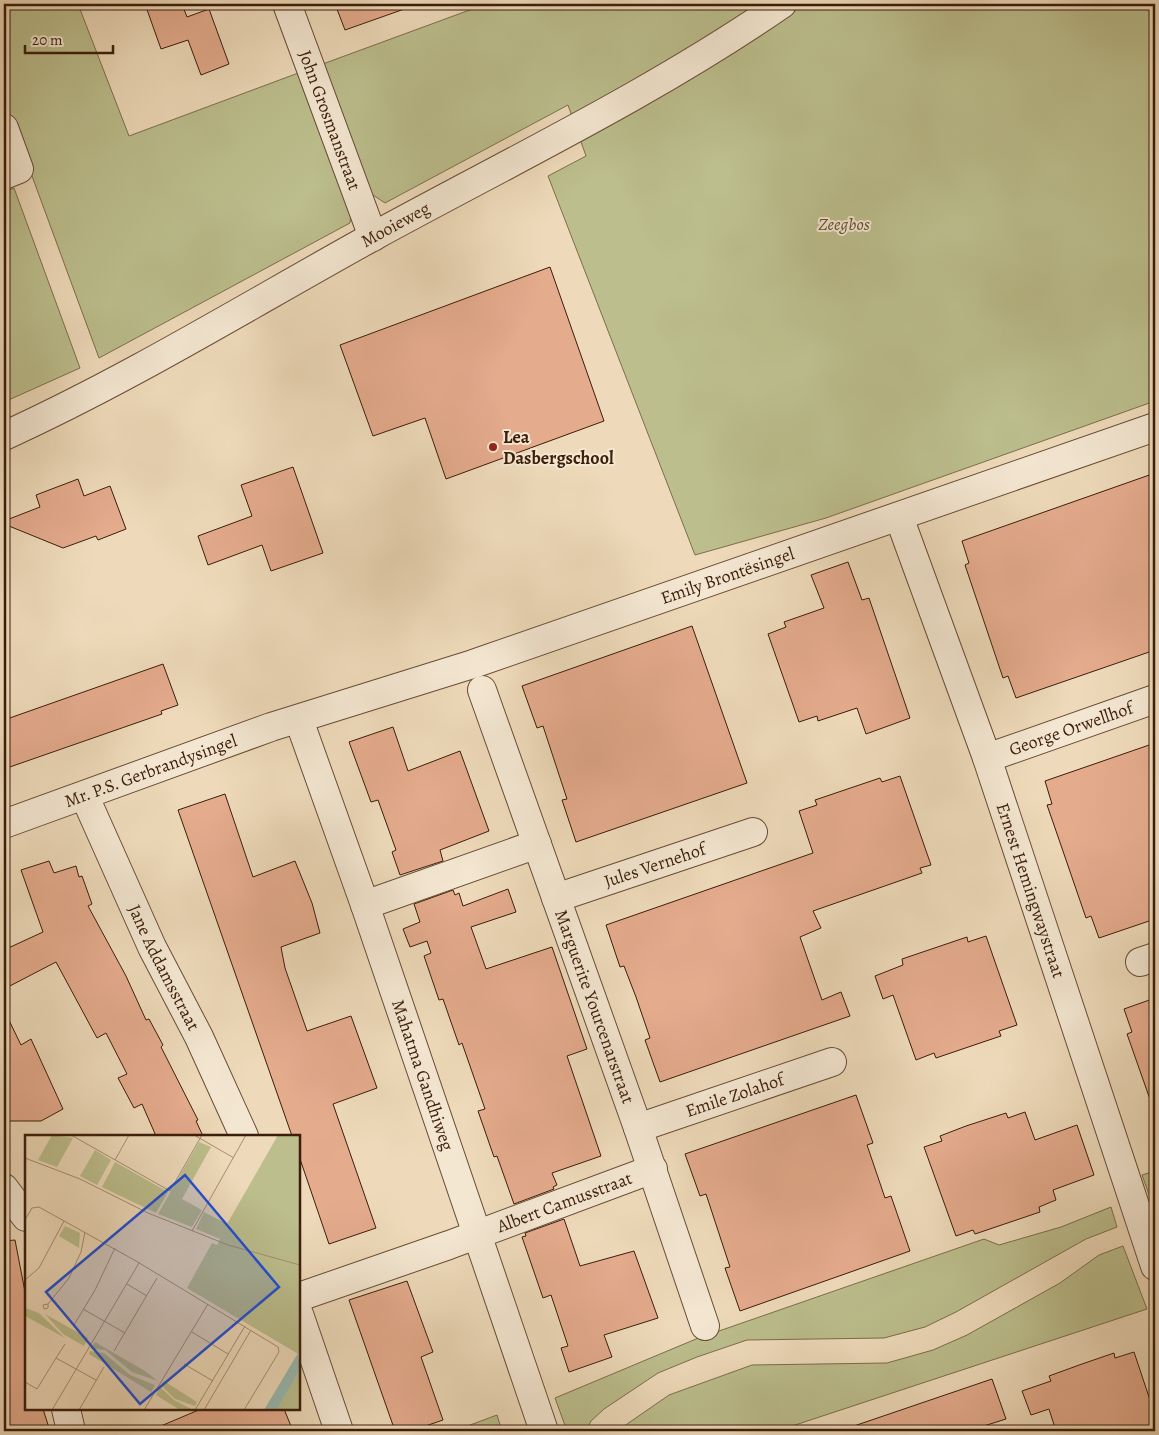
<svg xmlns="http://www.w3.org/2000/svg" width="1159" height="1435" viewBox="0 0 1159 1435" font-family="Alegreya,serif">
  <rect width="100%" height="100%" fill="#eedaba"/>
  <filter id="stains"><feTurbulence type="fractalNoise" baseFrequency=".004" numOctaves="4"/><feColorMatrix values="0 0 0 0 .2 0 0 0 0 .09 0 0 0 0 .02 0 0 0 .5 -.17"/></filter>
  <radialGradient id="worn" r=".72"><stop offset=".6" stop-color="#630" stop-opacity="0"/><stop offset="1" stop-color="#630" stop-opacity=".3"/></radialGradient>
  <g fill="#bcbe8d" stroke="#7c6e4c">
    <polygon points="4,4 78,4 129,136 301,72 351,213 350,223 99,358 4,100"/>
    <polygon points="486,4 1155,4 1155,401 826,518 695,555 548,176 586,156 568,105 385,203 370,193 320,65"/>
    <polygon points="14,188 80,368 4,402 4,192"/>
    <polygon points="1155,1171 1155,1211 1142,1175"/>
    <polygon points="1111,1207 1117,1227 1086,1239 956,1312 925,1327 884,1338 747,1340 697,1357 658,1373 604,1409 591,1421 586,1431 567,1431 555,1398 696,1339 984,1239 999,1245 1061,1227"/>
    <polygon points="1123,1246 1147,1309 777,1431 617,1431 669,1395 752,1365 887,1363 933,1350 967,1335 1060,1283 1099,1255"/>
    <polygon points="497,1415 502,1431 454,1431"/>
  </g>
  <g fill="#e4ab8d" stroke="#3b1d0a">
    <polygon points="145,4 182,4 187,17 209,9 229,64 201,75 188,40 161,49"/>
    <polygon points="335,4 410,4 410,7 345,30"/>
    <polygon points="550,267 604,421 446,479 425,418 373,436 340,345"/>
    <polygon points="293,467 323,553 271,571 262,545 208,565 198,536 252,516 241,485"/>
    <polygon points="1155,473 1155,650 1016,698 1008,676 1003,678 965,565 969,563 962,541"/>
    <polygon points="78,479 84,496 110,486 126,529 98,540 96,536 63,548 4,524 4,521 40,507 36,495"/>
    <polygon points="848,562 862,600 869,598 910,718 866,734 857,708 818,721 817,716 799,722 768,634 786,627 784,622 824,608 811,575"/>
    <polygon points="692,626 747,783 576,842 562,800 567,799 543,726 537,728 522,686"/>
    <polygon points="163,664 178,705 161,711 162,714 4,769 4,720"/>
    <polygon points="393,727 408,771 460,751 489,831 440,850 443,861 400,875 392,852 396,850 378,800 371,802 349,742"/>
    <polygon points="1155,743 1155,919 1099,938 1091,916 1086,918 1055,828 1047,805 1052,804 1045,781"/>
    <polygon points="900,776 931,865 920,868 922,873 813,911 821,928 800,937 822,1000 841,992 850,1016 660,1082 645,1040 650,1038 636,997 624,966 620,967 606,925 813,853 799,811 817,805 815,800 880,778 882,782"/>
    <polygon points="225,794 253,877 295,861 312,903 320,933 281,947 285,968 307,1031 351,1016 377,1088 333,1104 376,1228 329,1244 299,1156 299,1136 292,1136 178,810"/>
    <polygon points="49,861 54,873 76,866 79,877 82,876 92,904 88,906 126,976 146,1020 149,1019 163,1045 161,1047 198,1120 196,1121 203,1136 156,1136 142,1104 134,1108 118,1078 127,1074 106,1033 97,1038 56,962 4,989 4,950 43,932 21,870"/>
    <polygon points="508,889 516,912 471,927 486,969 552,947 587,1049 567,1056 601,1156 552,1173 557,1185 553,1187 554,1189 514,1204 497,1156 494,1157 478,1111 485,1109 462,1043 459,1045 443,999 439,1000 424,956 431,953 427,941 410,947 403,929 420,922 414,904 453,890 455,895 459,893 463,906"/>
    <polygon points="986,936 1017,1025 999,1031 1001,1036 986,1041 936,1058 934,1053 916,1060 893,995 883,999 875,976 903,965 902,959 967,937 968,942"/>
    <polygon points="1155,998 1155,1104 1152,1105 1127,1034 1132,1032 1124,1009"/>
    <polygon points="4,1010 21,1045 31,1039 63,1109 41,1121 4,1121"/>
    <polygon points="856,1095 873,1143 867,1145 885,1198 891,1196 910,1251 740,1311 725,1268 730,1267 706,1194 700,1196 685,1154"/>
    <polygon points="1025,1112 1035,1140 1077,1125 1094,1175 1053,1190 1056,1200 1039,1207 1040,1212 975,1234 973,1230 956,1236 924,1147 942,1141 940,1136 966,1126 1006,1113 1008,1118"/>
    <polygon points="564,1219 580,1266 634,1251 658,1318 604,1335 612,1357 569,1372 561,1348 568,1346 551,1295 543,1298 522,1237 526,1236 525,1233"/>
    <polygon points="15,1240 26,1297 26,1409 43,1409 50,1431 4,1431 4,1241"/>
    <polygon points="407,1281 433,1352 421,1357 443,1420 411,1431 395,1431 349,1300"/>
    <polygon points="1134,1352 1155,1415 1155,1431 1056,1431 1049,1409 1031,1415 1022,1391 1051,1381 1049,1376 1082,1364 1114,1353 1115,1358"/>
    <polygon points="992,1379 1006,1419 968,1431 852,1431 851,1427"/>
    <polygon points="201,1409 284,1409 293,1431 149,1431"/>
  </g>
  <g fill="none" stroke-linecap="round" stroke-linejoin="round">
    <defs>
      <g id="minor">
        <path id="s1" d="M287,4L373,237"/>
        <polyline points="4,128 19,169 4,175"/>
        <path id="s2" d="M4,436C131,378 251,304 374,236C511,161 653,93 782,4"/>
        <path id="s3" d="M899,517L987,758L1155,1266"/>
        <path id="s4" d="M482,690L638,1128L705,1326"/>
        <path id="s5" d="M299,720L365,905L544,1431"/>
        <path id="s6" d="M987,758L1155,699"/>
        <path id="s7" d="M85,797L152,947L199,1037L244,1136"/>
        <path id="s8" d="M4,824L271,727L473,664L1155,427"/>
        <path id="s9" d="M556,898L753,832"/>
        <polyline points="365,905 537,844"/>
        <polyline points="1140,962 1155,957"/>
        <path id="s10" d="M638,1128L832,1062"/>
        <polyline points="4,1188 26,1217"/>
        <path id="s11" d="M299,1297L449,1245L653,1169"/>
        <polyline points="299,1314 339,1431"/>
        <polyline points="66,1409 71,1431"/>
      </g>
    </defs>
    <use href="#minor" stroke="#684c36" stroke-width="30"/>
    <use href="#minor" stroke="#f4e7d2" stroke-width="28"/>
  </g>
  <circle fill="#8f2418" stroke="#f4e7d2" stroke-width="2" cx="493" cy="447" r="5"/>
  <g text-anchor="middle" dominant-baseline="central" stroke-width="4" stroke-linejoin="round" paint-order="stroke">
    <g font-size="18" fill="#3b1d0a" stroke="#f4e7d2">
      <text stroke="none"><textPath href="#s1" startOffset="124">John Grosmanstraat</textPath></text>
      <text stroke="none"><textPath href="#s2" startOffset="445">Mooieweg</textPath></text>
      <text stroke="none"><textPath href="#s8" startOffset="765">Emily Brontësingel</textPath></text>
      <text stroke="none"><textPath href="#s6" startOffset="89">George Orwellhof</textPath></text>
      <text stroke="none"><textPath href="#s8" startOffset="156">Mr. P.S. Gerbrandysingel</textPath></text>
      <text stroke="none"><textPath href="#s9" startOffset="104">Jules Vernehof</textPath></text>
      <text stroke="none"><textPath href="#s3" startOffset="396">Ernest Hemingwaystraat</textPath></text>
      <text stroke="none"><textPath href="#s7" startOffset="188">Jane Addamsstraat</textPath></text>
      <text stroke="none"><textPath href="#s4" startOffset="336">Marguerite Yourcenarstraat</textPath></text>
      <text stroke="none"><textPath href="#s5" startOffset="376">Mahatma Gandhiweg</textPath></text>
      <text stroke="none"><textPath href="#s10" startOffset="102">Emile Zolahof</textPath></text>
      <text stroke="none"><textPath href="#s11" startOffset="282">Albert Camusstraat</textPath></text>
    </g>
    <g font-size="18" font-style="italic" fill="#624d31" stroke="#f4e7d2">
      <text x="844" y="224">Zeegbos</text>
    </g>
    <g font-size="18" font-weight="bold" fill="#3b1d0a" stroke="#f4e7d2" text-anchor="start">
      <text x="503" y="437">Lea<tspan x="503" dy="21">Dasbergschool</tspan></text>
    </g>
  </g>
  <g transform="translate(25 1135)">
    <rect width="275" height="275" fill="#eedaba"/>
    <path d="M27,0L48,3L32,32L13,25ZM253,0H275V220L162,153L187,108L192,110L195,104L171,94L179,77L202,89ZM174,7L186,12L157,64L177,75L167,92L133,79ZM70,15L86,25L72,50L55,41ZM90,27L143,57L131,78L77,52ZM40,91L55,98L54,113L34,101ZM0,173L14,178L40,203L0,181ZM20,179L63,203L59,211L38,199ZM70,207L120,236L133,246L107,237L80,215L66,214ZM65,216L79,218L105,240L130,250L126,257L64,219ZM275,235V275H252ZM139,246L172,267L170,271L150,264L136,250ZM135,252L149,265L168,275H155L131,260Z" fill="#bcbe8d"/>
    <path d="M273,218L275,235L252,275H239Z" fill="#99bab2"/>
    <path fill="none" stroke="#a68e74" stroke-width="1" d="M46,0L145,56L177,0M169,0L209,23M0,23L55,44L123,78L203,110L275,130M90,25L104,0M0,85L7,73L14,72L111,126L253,212L254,217L219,275M167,96L221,0M0,145L14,133L39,86M102,149L122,161M23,169L18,170L19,174L23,173V169L44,143L56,117L60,97M58,174L100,198M49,190L70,155L90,113M167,197L203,219M89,216L132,143M31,223L40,209M159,229L188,246M0,247L12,254L31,223L71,245M27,275L114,128M54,275L79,232M119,275L183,169M170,275L220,191M179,275L226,195"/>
    <path fill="#1d4ed8" fill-opacity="0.15" stroke="#1d4ed8" stroke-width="2.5" d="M160,40L254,152L115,269L21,157Z"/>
    <rect width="275" height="275" fill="none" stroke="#3b1d0a" stroke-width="2.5"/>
  </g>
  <rect width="1159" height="1435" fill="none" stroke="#eedaba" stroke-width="20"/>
  <rect x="5" y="5" width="1149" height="1425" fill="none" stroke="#3b1d0a" stroke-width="2.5"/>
  <rect x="10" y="10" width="1139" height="1415" fill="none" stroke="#3b1d0a"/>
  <path d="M25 45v8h88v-8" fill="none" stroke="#3b1d0a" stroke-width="2.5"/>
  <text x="32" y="45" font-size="15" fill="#3b1d0a" stroke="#f4e7d2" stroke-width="4" paint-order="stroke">20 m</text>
  <rect width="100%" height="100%" filter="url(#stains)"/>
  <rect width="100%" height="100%" fill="url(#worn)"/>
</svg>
